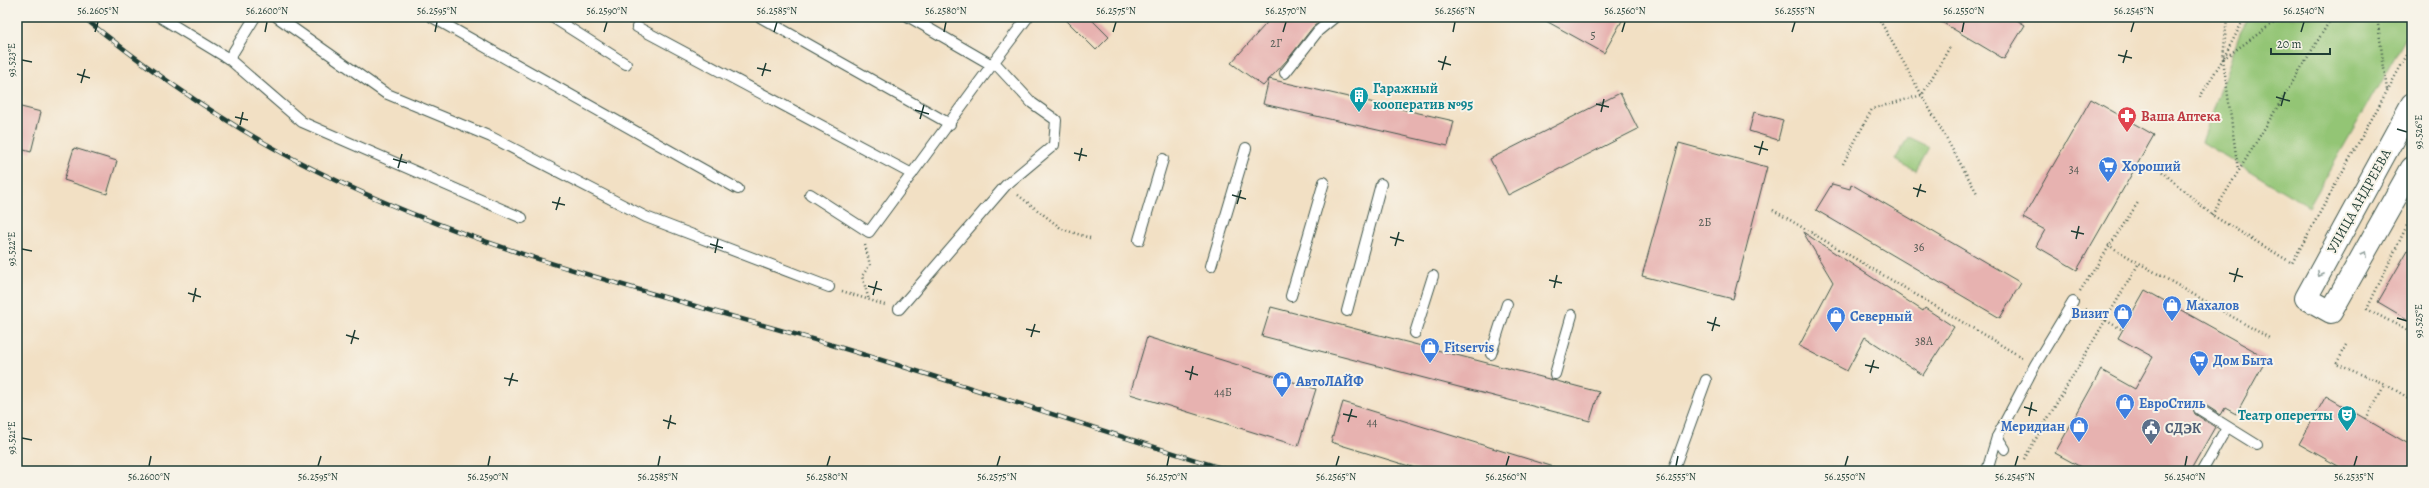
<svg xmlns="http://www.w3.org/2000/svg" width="2429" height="488" viewBox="0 0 2429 488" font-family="Alegreya,serif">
  <rect width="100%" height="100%" fill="#f7f3e8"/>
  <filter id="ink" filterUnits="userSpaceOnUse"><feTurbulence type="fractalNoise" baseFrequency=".025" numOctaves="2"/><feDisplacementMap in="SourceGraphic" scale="8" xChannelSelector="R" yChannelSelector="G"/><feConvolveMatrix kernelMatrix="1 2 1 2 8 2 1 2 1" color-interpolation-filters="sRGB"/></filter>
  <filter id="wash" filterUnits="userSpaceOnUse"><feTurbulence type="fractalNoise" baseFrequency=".012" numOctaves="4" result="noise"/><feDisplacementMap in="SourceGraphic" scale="16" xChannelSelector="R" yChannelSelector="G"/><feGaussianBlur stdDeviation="0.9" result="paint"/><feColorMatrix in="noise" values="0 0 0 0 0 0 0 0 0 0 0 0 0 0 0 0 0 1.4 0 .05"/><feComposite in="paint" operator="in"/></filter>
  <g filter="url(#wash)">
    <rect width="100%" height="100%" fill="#f2e0c4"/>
    <g fill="#93c575" stroke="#598154">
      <polygon points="2249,17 2412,17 2412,27 2309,207 2202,142 2240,33"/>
      <polygon points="1908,137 1929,147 1916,171 1895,160"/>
    </g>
    <g id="blocks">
      <g fill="#e7b2b0">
        <polygon points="1063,17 1089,17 1109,37 1096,50"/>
        <polygon points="1272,17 1325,17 1313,27 1288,59 1263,86 1231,63"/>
        <polygon points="1539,17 1624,17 1604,53"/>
        <polygon points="1933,17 2012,17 2025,25 2004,59"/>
        <polygon points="1269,79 1454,121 1448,146 1263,104"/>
        <polygon points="1620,93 1638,129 1508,195 1490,159"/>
        <polygon points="2091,99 2154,135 2077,270 2036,246 2045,230 2023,218"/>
        <polygon points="17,106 41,112 31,152 17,148"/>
        <polygon points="1754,112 1783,120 1778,140 1749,131"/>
        <polygon points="1679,143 1767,167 1733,299 1642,276"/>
        <polygon points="74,148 117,161 107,194 64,180"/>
        <polygon points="1832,184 1850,189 1851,184 2021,283 2000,318 1816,210"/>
        <polygon points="1803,232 1923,311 1925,308 1954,327 1923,375 1865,337 1847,371 1799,346 1833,282"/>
        <polygon points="2412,243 2412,322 2378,302"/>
        <polygon points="2145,290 2267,358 2236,414 2225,408 2221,415 2202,403 2194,405 2193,409 2195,414 2215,427 2190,471 2088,471 2055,453 2101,370 2135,389 2153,357 2118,338"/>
        <polygon points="1271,307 1599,392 1590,421 1262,336"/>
        <polygon points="1147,337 1316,389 1298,446 1130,394"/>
        <polygon points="2326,396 2412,446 2412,471 2347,471 2299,444"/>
        <polygon points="1343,402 1554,467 1553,471 1425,471 1331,442"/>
      </g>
    </g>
  </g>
  <g filter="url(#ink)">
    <use href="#blocks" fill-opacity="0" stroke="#3f554a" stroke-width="1"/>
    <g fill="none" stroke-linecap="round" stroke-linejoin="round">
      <defs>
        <g id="service">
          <polyline points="160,17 229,59 255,17"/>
          <polyline points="277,17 385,93 491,137 646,217 829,287"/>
          <polyline points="432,17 738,189"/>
          <polyline points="552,17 626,64"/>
          <polyline points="760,17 950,124"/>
          <polyline points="909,17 992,65"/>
          <polyline points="637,27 912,174"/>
          <polyline points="229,59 302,122 522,218"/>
          <polyline points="1285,73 1318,31 1335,17"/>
          <polyline points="810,194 869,232 994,62"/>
          <polyline points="1139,240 1163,159"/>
          <polyline points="1211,266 1246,148"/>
          <polyline points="1291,296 1324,182"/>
          <polyline points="899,309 1006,185 1054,145 1056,120 1032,103 994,62 1028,17"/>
          <polyline points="1347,311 1381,184"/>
          <polyline points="1415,333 1433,276"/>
          <polyline points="1491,354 1507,304"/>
          <polyline points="1555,374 1572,315"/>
          <polyline points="2199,409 2257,445"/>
          <polyline points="2005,449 1997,437 2035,365 2073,302"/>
          <polyline points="1673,471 1706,380"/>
          <polyline points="1987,471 1997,437"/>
          <polyline points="2202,471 2227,427"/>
        </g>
        <polyline id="tertiary" points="2412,104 2306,298 2331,312 2412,168"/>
      </defs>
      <use href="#service" stroke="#3f554a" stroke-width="12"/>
      <use href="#tertiary" stroke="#3f554a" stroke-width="24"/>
      <g stroke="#3f554a" stroke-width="2.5" stroke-dasharray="1 3" stroke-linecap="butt">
        <polyline points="1878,17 1978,195"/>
        <polyline points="2245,17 2223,59 2282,17"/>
        <polyline points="2377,17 2387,90"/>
        <polyline points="2223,59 2238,170"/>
        <polyline points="2200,97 2223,59 2227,17"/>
        <polyline points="1843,164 1872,109 1922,95 1951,45"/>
        <polyline points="2159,169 2212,215 2292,263 2412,46"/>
        <polyline points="1018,195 1062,229 1090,238"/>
        <polyline points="1773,210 2023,358"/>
        <polyline points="2212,215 2332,17"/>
        <polyline points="2412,215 2367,309 2412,333"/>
        <polyline points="865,245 870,265 862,276 869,300"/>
        <polyline points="2108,245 2139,263"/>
        <polyline points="842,291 885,305"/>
        <polyline points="2080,291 2139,201"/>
        <polyline points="2085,309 2123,330"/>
        <polyline points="2347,345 2336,364 2385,384 2412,400"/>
        <polyline points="2366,419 2385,384"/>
        <polyline points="2024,459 2139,263 2271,339"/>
      </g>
      <use href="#service" stroke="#fff" stroke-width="10"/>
      <use href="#tertiary" stroke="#fff" stroke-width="22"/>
      <defs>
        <path id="rail" d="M83,17C155,75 234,130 317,171C479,252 659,294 832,345C966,385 1098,430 1231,471"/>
      </defs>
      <use href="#rail" stroke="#1f3d34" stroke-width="4.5"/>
      <use href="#rail" stroke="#f7f3e8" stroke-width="3" stroke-dasharray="9" stroke-linecap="butt"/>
    </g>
    <defs><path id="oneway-chevron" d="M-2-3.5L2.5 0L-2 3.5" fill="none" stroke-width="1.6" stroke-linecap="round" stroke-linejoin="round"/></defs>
    <g stroke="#8f9e9a">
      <use href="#oneway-chevron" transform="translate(2364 254) rotate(-61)"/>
      <use href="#oneway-chevron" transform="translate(2320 274) rotate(119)"/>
    </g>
  </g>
  <path fill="none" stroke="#1f3d34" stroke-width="1.5" d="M95,32L98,22M265,32L267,22M435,32L437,22M604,32L607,22M774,32L777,22M944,32L946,22M1113,32L1116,22M1283,32L1286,22M1453,32L1455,22M1622,32L1625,22M1792,32L1795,22M1962,32L1964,22M2131,32L2134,22M2301,32L2304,22M2118,55L2132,58M22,60L32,62M1438,61L1451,65M2123,63L2127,50M757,68L771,71M1442,70L1446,56M77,74L90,78M762,76L766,63M81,83L85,69M2276,97L2290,101M1596,104L1609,107M2281,106L2285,92M915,110L929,114M1601,112L1604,99M235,117L248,120M920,119L924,105M240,125L243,112M2397,129L2407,132M1754,146L1768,150M1074,153L1087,156M1759,155L1763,141M393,159L407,163M1079,161L1082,148M398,168L402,154M1913,188L1926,192M1232,195L1246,199M1917,197L1921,184M552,202L565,205M1237,204L1241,190M556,210L560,197M2071,231L2084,234M1390,237L1404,241M2076,239L2079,226M710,244L723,248M1395,246L1399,232M22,249L32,251M715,253L718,239M2229,273L2243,277M1549,280L1562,283M2234,282L2238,268M868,286L882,290M1554,288L1557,275M188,293L201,297M873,295L877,281M193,302L196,288M2397,318L2407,321M1707,322L1720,326M1026,329L1040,332M1712,331L1716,317M346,335L359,339M1031,337L1035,324M351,344L355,330M1865,365L1879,368M1185,371L1198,375M1870,373L1874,360M504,378L518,381M1190,380L1193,366M509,386L513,373M2024,407L2037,411M1343,414L1357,417M2029,416L2032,402M663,420L676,424M1348,422L1352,409M668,429L671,415M22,438L32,440M149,466L151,456M318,466L321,456M488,466L490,456M658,466L660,456M827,466L830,456M997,466L1000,456M1167,466L1169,456M1336,466L1339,456M1506,466L1509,456M1676,466L1678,456M1845,466L1848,456M2015,466L2018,456M2185,466L2187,456M2354,466L2357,456"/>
  <defs>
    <symbol id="building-pin" viewBox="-11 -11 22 30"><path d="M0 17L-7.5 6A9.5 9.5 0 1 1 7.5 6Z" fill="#0f9aa8" stroke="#f7f3e8"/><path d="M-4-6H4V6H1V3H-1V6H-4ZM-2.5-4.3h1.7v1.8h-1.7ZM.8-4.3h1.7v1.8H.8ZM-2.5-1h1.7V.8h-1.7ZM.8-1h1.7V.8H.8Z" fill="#fff"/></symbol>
    <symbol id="pharmacy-pin" viewBox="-11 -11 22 30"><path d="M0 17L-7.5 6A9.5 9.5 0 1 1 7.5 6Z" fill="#e0444e" stroke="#f7f3e8"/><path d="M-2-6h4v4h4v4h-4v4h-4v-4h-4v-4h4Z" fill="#fff"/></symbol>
    <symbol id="supermarket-pin" viewBox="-11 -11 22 30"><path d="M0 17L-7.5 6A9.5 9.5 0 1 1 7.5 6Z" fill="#3f7fe0" stroke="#f7f3e8"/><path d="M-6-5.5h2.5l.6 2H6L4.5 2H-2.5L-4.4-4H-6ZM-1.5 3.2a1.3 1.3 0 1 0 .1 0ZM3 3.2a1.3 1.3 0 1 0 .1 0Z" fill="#fff"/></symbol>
    <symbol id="shop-pin" viewBox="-11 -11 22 30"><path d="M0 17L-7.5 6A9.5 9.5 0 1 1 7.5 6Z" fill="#3f7fe0" stroke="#f7f3e8"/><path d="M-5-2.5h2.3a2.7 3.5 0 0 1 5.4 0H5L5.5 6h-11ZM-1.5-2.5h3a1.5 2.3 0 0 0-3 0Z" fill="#fff"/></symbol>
    <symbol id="theatre-pin" viewBox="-11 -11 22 30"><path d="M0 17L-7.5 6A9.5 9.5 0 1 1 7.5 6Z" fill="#0f9aa8" stroke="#f7f3e8"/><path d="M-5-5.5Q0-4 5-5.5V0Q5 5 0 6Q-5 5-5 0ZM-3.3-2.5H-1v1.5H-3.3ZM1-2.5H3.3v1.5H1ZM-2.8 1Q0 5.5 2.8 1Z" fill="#fff"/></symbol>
    <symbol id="civic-pin" viewBox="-11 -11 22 30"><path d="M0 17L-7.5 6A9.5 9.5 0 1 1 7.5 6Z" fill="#5c6f8a" stroke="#f7f3e8"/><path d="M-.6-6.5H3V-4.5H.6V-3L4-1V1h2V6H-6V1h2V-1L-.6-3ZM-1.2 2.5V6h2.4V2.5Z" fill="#fff"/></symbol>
  </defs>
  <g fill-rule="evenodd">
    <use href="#building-pin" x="1348" y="85" width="22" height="30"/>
    <use href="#pharmacy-pin" x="2116" y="105" width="22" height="30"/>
    <use href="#supermarket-pin" x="2097" y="155" width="22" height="30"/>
    <use href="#shop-pin" x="2161" y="294" width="22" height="30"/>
    <use href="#shop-pin" x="2112" y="302" width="22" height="30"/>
    <use href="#shop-pin" x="1825" y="305" width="22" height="30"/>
    <use href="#shop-pin" x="1419" y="336" width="22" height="30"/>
    <use href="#supermarket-pin" x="2188" y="349" width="22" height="30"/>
    <use href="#shop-pin" x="1271" y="370" width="22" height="30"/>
    <use href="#shop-pin" x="2114" y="392" width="22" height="30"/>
    <use href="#theatre-pin" x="2336" y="404" width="22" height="30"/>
    <use href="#shop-pin" x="2068" y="415" width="22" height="30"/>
    <use href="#civic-pin" x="2140" y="417" width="22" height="30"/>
  </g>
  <g text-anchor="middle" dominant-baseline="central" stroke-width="4" stroke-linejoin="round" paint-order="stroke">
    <g font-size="12" fill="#515a53">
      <text x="1593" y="35">5</text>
      <text x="1276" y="43">2Г</text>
      <text x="2074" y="169">34</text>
      <text x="1705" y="222">2Б</text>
      <text x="1919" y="247">36</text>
      <text x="1924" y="341">38А</text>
      <text x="1223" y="392">44Б</text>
      <text x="1372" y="422">44</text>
    </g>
    <g font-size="14" font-weight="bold" fill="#0d838f" stroke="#f7f3e8" text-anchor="start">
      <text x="1373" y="88">Гаражный<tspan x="1373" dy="16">кооператив №95</tspan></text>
      <text x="2333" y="415" text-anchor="end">Театр оперетты</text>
    </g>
    <g font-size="14" font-weight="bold" fill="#be3a42" stroke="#f7f3e8" text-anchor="start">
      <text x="2141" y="116">Ваша Аптека</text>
    </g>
    <g font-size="14" font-weight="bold" fill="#366cbe" stroke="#f7f3e8" text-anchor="start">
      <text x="2122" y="166">Хороший</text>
      <text x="2186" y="305">Махалов</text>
      <text x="2109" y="313" text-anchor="end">Визит</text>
      <text x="1850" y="316">Северный</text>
      <text x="1444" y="347">Fitservis</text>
      <text x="2213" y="360">Дом Быта</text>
      <text x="1296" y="381">АвтоЛАЙФ</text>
      <text x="2139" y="403">ЕвроСтиль</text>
      <text x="2065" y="426" text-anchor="end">Меридиан</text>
    </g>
    <g font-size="14" fill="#1f3d34" stroke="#f7f3e8">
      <text transform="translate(2359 201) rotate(-61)">УЛИЦА АНДРЕЕВА</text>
    </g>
    <g font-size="14" font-weight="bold" fill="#4e5e75" stroke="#f7f3e8" text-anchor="start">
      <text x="2165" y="428">СДЭК</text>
    </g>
  </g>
  <rect width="2429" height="488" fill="none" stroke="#f7f3e8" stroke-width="44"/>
  <path d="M2271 48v6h59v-6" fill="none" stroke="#1f3d34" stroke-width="2"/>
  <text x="2277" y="48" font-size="12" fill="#1f3d34" stroke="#f7f3e8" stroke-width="3" paint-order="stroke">20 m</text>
  <rect x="22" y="22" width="2385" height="444" fill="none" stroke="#1f3d34" stroke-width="1.5"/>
  <g font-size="10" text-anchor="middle" fill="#1f3d34">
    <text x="98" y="14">56.2605°N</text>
    <text x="267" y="14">56.2600°N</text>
    <text x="437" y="14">56.2595°N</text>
    <text x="607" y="14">56.2590°N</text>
    <text x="777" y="14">56.2585°N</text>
    <text x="946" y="14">56.2580°N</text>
    <text x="1116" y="14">56.2575°N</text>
    <text x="1286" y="14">56.2570°N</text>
    <text x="1455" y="14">56.2565°N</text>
    <text x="1625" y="14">56.2560°N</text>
    <text x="1795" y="14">56.2555°N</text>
    <text x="1964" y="14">56.2550°N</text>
    <text x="2134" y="14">56.2545°N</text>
    <text x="2304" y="14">56.2540°N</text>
    <text transform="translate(11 60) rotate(-90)" y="4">93.523°E</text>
    <text transform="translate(2418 132) rotate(-90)" y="4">93.526°E</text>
    <text transform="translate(11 249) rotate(-90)" y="4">93.522°E</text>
    <text transform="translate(2418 321) rotate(-90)" y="4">93.525°E</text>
    <text transform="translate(11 438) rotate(-90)" y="4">93.521°E</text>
    <text x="149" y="480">56.2600°N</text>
    <text x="318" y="480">56.2595°N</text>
    <text x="488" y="480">56.2590°N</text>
    <text x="658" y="480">56.2585°N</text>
    <text x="827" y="480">56.2580°N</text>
    <text x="997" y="480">56.2575°N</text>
    <text x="1167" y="480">56.2570°N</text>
    <text x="1336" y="480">56.2565°N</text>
    <text x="1506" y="480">56.2560°N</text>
    <text x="1676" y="480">56.2555°N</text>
    <text x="1845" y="480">56.2550°N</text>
    <text x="2015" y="480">56.2545°N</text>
    <text x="2185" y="480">56.2540°N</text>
    <text x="2354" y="480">56.2535°N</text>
  </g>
</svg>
